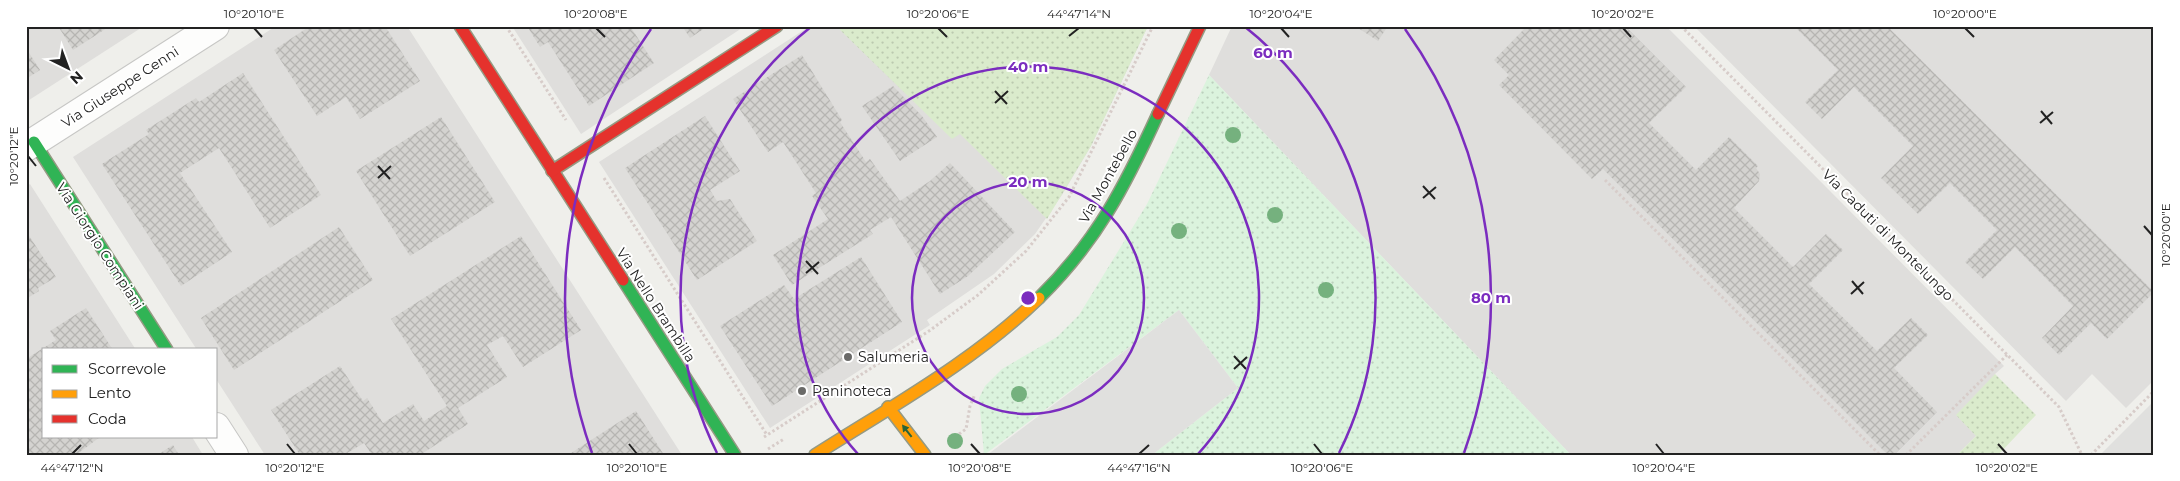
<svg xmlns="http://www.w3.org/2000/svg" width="2180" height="481" viewBox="0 0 2180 481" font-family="Montserrat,sans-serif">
  <defs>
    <pattern id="grass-dots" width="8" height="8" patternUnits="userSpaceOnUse" patternTransform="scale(1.25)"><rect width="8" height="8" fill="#daebcc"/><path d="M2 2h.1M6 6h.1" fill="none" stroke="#bbc9af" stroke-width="1.8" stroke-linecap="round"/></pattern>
    <pattern id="park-dots" width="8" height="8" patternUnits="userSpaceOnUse" patternTransform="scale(1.25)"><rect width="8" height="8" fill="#dbf3dd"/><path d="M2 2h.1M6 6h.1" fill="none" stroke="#bcd0bd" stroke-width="1.8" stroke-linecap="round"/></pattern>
    <pattern id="building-cross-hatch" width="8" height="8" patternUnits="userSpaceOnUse" patternTransform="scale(1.25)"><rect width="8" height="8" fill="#d4d3d0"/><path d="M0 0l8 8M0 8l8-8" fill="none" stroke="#b6b5b2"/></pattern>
  </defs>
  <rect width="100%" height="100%" fill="#efefeb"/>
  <g fill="#dfdedc">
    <polygon points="26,26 144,26 26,102"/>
    <polygon points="276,26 407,26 682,455 265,455 216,379 216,350 197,350 73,157"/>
    <polygon points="512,26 745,26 581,134"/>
    <polygon points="810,26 1148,26 1091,146 1062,195 1035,234 994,274 927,320 930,325 770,428 599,162"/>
    <polygon points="1232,26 1666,26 2004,366 1995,374 1976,436 1957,455 1571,455 1209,75"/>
    <polygon points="1694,26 2154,26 2154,380 2126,408 2092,374 2066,401"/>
    <polygon points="30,184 136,350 44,350 44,437 192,437 203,455 26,455 26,187"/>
  </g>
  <g fill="url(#grass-dots)">
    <polygon points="836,26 1148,26 1091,146 1047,219 960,134 952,139"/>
    <polygon points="1995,374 2036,415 1998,455 1957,455 1976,436 1956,415"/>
  </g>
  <polygon fill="url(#park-dots)" points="1209,75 1571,455 1152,455 1238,388 1179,310 984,455 979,398 985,386 1002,369 1057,337 1079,315 1147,204"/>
  <g fill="#e0e0de">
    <polygon points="1179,310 1238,388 1152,455 987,455"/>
    <polygon points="2154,401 2154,455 2100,455"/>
  </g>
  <g fill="url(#building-cross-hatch)">
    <polygon points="58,26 110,26 73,50"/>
    <polygon points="310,26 385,26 420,81 360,119 346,97 317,116 274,50"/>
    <polygon points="527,26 630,26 654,63 589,106 548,42 540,47"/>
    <polygon points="682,26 708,26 690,38"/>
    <polygon points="1355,26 1388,26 1378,41"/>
    <polygon points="1527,26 1553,26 1557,30 1561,26 1625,26 1686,87 1649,123 1696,170 1729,137 1758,166 1756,168 1760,174 1759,181 1734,208 1793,267 1826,234 1843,250 1809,284 1877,351 1911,318 1928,335 1894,368 1937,412 1894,455 1888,455 1603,169 1592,179 1499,85 1509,75 1494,60"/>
    <polygon points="1794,26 1887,26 2154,292 2107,339 2091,323 2059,355 2042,338 2073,306 2015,247 1983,279 1965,262 1997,230 1950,183 1918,214 1881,178 1913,146 1854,87 1822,119 1805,102 1838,70"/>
    <polygon points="26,48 40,70 26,79"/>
    <polygon points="802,55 842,120 840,122 866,162 870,159 900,201 930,181 950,163 1015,232 968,276 940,294 891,217 870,230 873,234 792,285 773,255 828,219 812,196 816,193 783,142 768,152 733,99"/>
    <polygon points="243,73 321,195 270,228 219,148 180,173 232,252 181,286 102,164 149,134 146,130 196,98 199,102"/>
    <polygon points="893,86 922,116 937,137 900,161 862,106"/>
    <polygon points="705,116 740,171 710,190 717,201 730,199 757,241 697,280 625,168"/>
    <polygon points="441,117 495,202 410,256 356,171"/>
    <polygon points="339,227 373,280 234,370 201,318"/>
    <polygon points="26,231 56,277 38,288 39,291 26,299"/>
    <polygon points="521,236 581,330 523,367 503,336 487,345 507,377 458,408 468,424 420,455 372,455 364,443 344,455 300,455 271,410 340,366 363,401 367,398 383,423 413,404 424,421 447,406 391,319"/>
    <polygon points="861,257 902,322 772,406 720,326 784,285 794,299"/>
    <polygon points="86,308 113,350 44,350 44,437 100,437 76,455 26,455 26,359 56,340 50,331"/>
    <polygon points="636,411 664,455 568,455"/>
    <polygon points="173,445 179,455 157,455"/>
  </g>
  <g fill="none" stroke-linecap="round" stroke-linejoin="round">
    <defs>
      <g id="street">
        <polyline points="26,147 215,26"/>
        <polyline points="216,427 234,455"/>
      </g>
      <g id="fast">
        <polyline points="34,142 167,350"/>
        <polyline points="623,280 735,455"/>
        <path d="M1039,298C1097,241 1125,186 1158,114"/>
      </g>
      <g id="slow">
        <polyline points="888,407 925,455"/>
        <path d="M815,455C892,406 974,361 1039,298"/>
      </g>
      <g id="jam">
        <polyline points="460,26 623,280"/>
        <polyline points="1158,114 1200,26"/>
        <polyline points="552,171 777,26"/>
      </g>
    </defs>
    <use href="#street" stroke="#c7c7c5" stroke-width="30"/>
    <use href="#fast" stroke="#959a83" stroke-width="14"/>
    <use href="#slow" stroke="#959a83" stroke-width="14"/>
    <use href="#jam" stroke="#959a83" stroke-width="14"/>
    <g stroke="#d7ccc9" stroke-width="3" stroke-dasharray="2.5 2.5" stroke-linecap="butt">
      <polyline points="506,26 566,120"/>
      <polyline points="1681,26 2059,407 2082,455"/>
      <polyline points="604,178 767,435"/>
      <polyline points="1605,180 1880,455"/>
      <polyline points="764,437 929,331 978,295 1026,251 1069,197 1153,26"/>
      <polyline points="955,437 966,429 970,406 975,394"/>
      <polyline points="768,449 784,439"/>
      <polyline points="1906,455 2007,355"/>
      <polyline points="2091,455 2154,391"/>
    </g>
    <use href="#street" stroke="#fdfdfc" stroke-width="28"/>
    <use href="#fast" stroke="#30b455" stroke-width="11"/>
    <use href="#slow" stroke="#ff9f0a" stroke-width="11"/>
    <use href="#jam" stroke="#e5322d" stroke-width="11"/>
  </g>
  <g fill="#75b17e">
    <circle cx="1233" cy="135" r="8"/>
    <circle cx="1275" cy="215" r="8"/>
    <circle cx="1179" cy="231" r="8"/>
    <circle cx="1326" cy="290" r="8"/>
    <circle cx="1019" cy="394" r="8"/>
    <circle cx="955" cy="441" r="8"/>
  </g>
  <defs><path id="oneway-solid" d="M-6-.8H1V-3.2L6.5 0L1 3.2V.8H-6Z" transform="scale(1.25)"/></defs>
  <use fill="#286439" href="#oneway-solid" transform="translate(907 431) rotate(-128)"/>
  <path fill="none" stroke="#222" stroke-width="2" d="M254,28L262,37M596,28L605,37M938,28L947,37M1281,28L1289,37M1623,28L1631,37M1965,28L1974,37M1069,36L1079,28M995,91L1007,104M995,103L1008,91M2041,111L2052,124M2040,123L2053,112M28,156L36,166M378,166L390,179M378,178L391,166M1423,186L1435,199M1423,198L1436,187M2144,226L2152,235M806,261L818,274M806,273L819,262M1852,281L1863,294M1851,294L1864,282M1234,356L1246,369M1234,369L1247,357M287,444L295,454M629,444L637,454M971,444L980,454M1314,444L1322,454M1656,444L1664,454M1998,444L2007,454M72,454L81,445M1139,454L1149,445"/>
  <g fill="none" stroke="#7b2cbf" stroke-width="2.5">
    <circle cx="1028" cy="298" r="116"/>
    <path d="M858 454A231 231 0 1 1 1198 454"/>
    <path d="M717 453A347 347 0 0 1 812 26M1244 26A347 347 0 0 1 1339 453"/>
    <path d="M592 453A463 463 0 0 1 651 29M1405 29A463 463 0 0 1 1464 453"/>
  </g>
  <g fill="#6a6a68" stroke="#fff" stroke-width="2">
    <circle cx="848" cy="357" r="5"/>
    <circle cx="802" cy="391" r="5"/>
  </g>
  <g text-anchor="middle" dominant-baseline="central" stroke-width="4" stroke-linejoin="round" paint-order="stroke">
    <g font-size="14" fill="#222" stroke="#fff">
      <text transform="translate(120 87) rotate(-33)">Via Giuseppe Cenni</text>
      <text transform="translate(1108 176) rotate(-61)">Via Montebello</text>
      <text transform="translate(1888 235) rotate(45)">Via Caduti di Montelungo</text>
      <text transform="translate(100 246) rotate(57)">Via Giorgio Compiani</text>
      <text transform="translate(656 305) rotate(57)">Via Nello Brambilla</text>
    </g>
    <g font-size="14" fill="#222" stroke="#fff" text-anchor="start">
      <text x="858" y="357">Salumeria</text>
      <text x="812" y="391">Paninoteca</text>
    </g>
  </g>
  <circle cx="1028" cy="298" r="8" fill="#7b2cbf" stroke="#fff" stroke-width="2.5"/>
  <g font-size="15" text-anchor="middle" font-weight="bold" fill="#7b2cbf" stroke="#fff" stroke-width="4" stroke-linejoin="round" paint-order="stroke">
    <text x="1273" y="58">60 m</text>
    <text x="1028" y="72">40 m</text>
    <text x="1028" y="187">20 m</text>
    <text x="1491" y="303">80 m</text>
  </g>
  <rect width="2180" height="481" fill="none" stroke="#ffffff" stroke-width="55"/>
  <rect x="42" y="348" width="175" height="90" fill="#ffffff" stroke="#a7a7a7"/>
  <rect x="52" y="365" width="25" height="8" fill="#30b455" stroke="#a7a7a7"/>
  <text x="88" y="374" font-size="15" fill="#222222">Scorrevole</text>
  <rect x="52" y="390" width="25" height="8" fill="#ff9f0a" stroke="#a7a7a7"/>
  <text x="88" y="398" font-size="15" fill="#222222">Lento</text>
  <rect x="52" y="415" width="25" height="8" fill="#e5322d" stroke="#a7a7a7"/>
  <text x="88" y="424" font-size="15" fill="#222222">Coda</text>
  <g transform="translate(68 68) rotate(138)" stroke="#ffffff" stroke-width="4" paint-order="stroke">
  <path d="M0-4L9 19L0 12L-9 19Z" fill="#222222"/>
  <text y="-8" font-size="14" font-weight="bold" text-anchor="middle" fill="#222222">N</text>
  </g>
  <rect x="28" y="28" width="2124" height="426" fill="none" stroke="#222" stroke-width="2"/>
  <g font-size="12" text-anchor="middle" fill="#222">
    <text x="254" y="18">10°20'10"E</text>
    <text x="596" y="18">10°20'08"E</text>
    <text x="938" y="18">10°20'06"E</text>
    <text x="1079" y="18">44°47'14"N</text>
    <text x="1281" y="18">10°20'04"E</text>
    <text x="1623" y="18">10°20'02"E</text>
    <text x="1965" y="18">10°20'00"E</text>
    <text transform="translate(14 156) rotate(-90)" y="4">10°20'12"E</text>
    <text transform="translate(2166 235) rotate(-90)" y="4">10°20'00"E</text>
    <text x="72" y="472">44°47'12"N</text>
    <text x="295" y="472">10°20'12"E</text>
    <text x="637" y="472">10°20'10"E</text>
    <text x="980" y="472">10°20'08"E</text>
    <text x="1139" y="472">44°47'16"N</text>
    <text x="1322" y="472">10°20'06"E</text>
    <text x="1664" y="472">10°20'04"E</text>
    <text x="2007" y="472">10°20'02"E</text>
  </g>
</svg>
